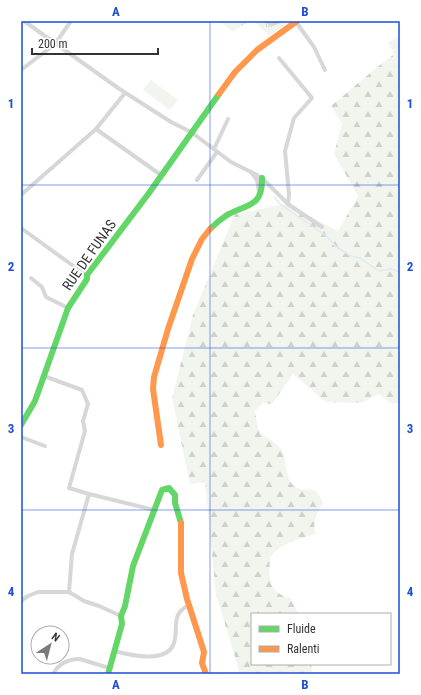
<svg xmlns="http://www.w3.org/2000/svg" width="421" height="695" viewBox="0 0 421 695" font-family="'Roboto Condensed',sans-serif">
  <defs>
    <pattern id="forest-firs" width="22" height="20" patternUnits="userSpaceOnUse"><rect width="22" height="20" fill="#f1f5ed"/><path d="M5 1l3.5 6h-7zM16 11l3.5 6h-7z" fill="#cfd2cc"/></pattern>
    <pattern id="park-tufts" width="24" height="20" patternUnits="userSpaceOnUse"><rect width="24" height="20" fill="#f1f5ed"/><path d="M3 7l-1-3M5 7V3M7 7l1-3M15 17l-1-3M17 17v-4M19 17l1-3" fill="none" stroke="#cfd2cc"/></pattern>
  </defs>
  <rect width="100%" height="100%" fill="#fff"/>
  <path fill="url(#forest-firs)" d="M400,36V403L392,404L379,394L361,403L326,402L293,374L272,404L263,403L255,411C256,417 257,425 259,430C264,438 278,442 282,451C287,460 285,479 294,486C307,496 313,479 323,503C316,515 313,520 315,534C298,539 281,543 270,557C269,577 267,593 291,598L298,614H252V664H311L313,674H240L216,594L205,482L190,484L172,398L193,315L235,214L286,204L338,231L358,196L334,154L342,124L331,106L376,68L394,54L388,42Z"/>
  <g fill="url(#park-tufts)">
    <polygon points="220,21 249,21 233,32"/>
    <polygon points="254,21 265,21 267,23 290,21 269,36"/>
  </g>
  <polygon fill="#f1f5ed" points="151,80 178,100 170,110 143,90"/>
  <g fill="none" stroke-linecap="round" stroke-linejoin="round">
    <polyline stroke="#ddebf3" stroke-width="1.5" points="274,197 280,204 329,238 335,246 351,256 360,258 379,271 391,269 400,272"/>
    <g stroke="#d7d7d7" stroke-width="4">
      <polyline points="24,21 118,88 171,122 191,132 231,162 251,172"/>
      <polyline points="265,21 273,24 280,21"/>
      <polyline points="296,22 314,47 325,70"/>
      <polyline points="279,58 312,98 294,118 285,151 289,194 288,204"/>
      <polyline points="21,70 55,44 71,21"/>
      <polyline points="96,129 161,175"/>
      <polyline points="214,149 228,119"/>
      <polyline points="197,180 217,152"/>
      <polyline points="257,180 266,182 262,178 251,172 257,180 259,192"/>
      <polyline points="266,182 288,204 322,227"/>
      <polyline points="21,195 96,129 125,93"/>
      <polyline points="21,228 83,273 87,275"/>
      <polyline points="31,278 42,287 46,297 68,308"/>
      <polyline points="44,376 82,390 88,404 83,421 85,431 69,488 89,494 154,510"/>
      <polyline points="21,437 45,446"/>
      <polyline points="69,592 72,554 89,494"/>
      <polyline points="21,601 28,596 38,592 69,592 84,601 99,606 121,616"/>
      <path d="M114,651C129,655 167,664 174,643C179,626 170,615 189,605"/>
      <path d="M53,674C59,663 68,659 80,659L109,668"/>
    </g>
    <g stroke="#63d668" stroke-width="6">
      <path d="M210,229C215,224 221,219 227,215C247,204 263,207 262,178"/>
      <polyline points="21,425 35,401 68,308 87,279 87,275 149,193 219,94"/>
      <polyline points="108,674 122,624 121,616 125,606 133,566 162,490 169,488 175,495 175,503 181,523"/>
    </g>
    <g stroke="#ff974d" stroke-width="6">
      <polyline points="219,94 235,72 257,50 297,21"/>
      <polyline points="161,445 153,389 154,377 168,329 192,259 202,239 210,229"/>
      <polyline points="181,523 181,573 187,599 204,652 202,663 206,674"/>
    </g>
  </g>
  <path fill="none" stroke="#1d4ed8" stroke-width="1" stroke-opacity="0.55" d="M210,21V674M21,185H400M21,348H400M21,510H400"/>
  <g text-anchor="middle" dominant-baseline="central" stroke-width="4" stroke-linejoin="round" paint-order="stroke">
    <g font-size="14" fill="#333" stroke="#fff">
      <text transform="translate(89 255) rotate(-55)">RUE DE FUNAS</text>
    </g>
  </g>
  <rect width="421" height="695" fill="none" stroke="#ffffff" stroke-width="44"/>
  <rect x="251" y="613" width="140" height="52" fill="#ffffff" stroke="#adadad"/>
  <rect x="259" y="626" width="20" height="6" fill="#63d668" stroke="#adadad"/>
  <text x="287" y="633" font-size="12" fill="#333333">Fluide</text>
  <rect x="259" y="646" width="20" height="6" fill="#ff974d" stroke="#adadad"/>
  <text x="287" y="653" font-size="12" fill="#333333">Ralenti</text>
  <g transform="translate(50 645) rotate(36)"><circle r="19" fill="#ffffff" stroke="#adadad"/>
  <path d="M0-3L7 15L0 10L-7 15Z" fill="#7a7a7a"/>
  <text y="-6" font-size="11" font-weight="bold" text-anchor="middle" fill="#333333">N</text>
  </g>
  <path d="M32 48v6h126v-6" fill="none" stroke="#333333" stroke-width="2"/>
  <text x="38" y="48" font-size="12" fill="#333333" stroke="#ffffff" stroke-width="3" paint-order="stroke">200 m</text>
  <rect x="22" y="22" width="377" height="651" fill="none" stroke="#1d4ed8" stroke-width="1.5"/>
  <g font-size="13" text-anchor="middle" font-weight="bold" fill="#1d4ed8">
    <text x="116" y="16">A</text>
    <text x="305" y="16">B</text>
    <text x="11" y="108">1</text>
    <text x="410" y="108">1</text>
    <text x="11" y="271">2</text>
    <text x="410" y="271">2</text>
    <text x="11" y="433">3</text>
    <text x="410" y="433">3</text>
    <text x="11" y="596">4</text>
    <text x="410" y="596">4</text>
    <text x="116" y="689">A</text>
    <text x="305" y="689">B</text>
  </g>
</svg>
